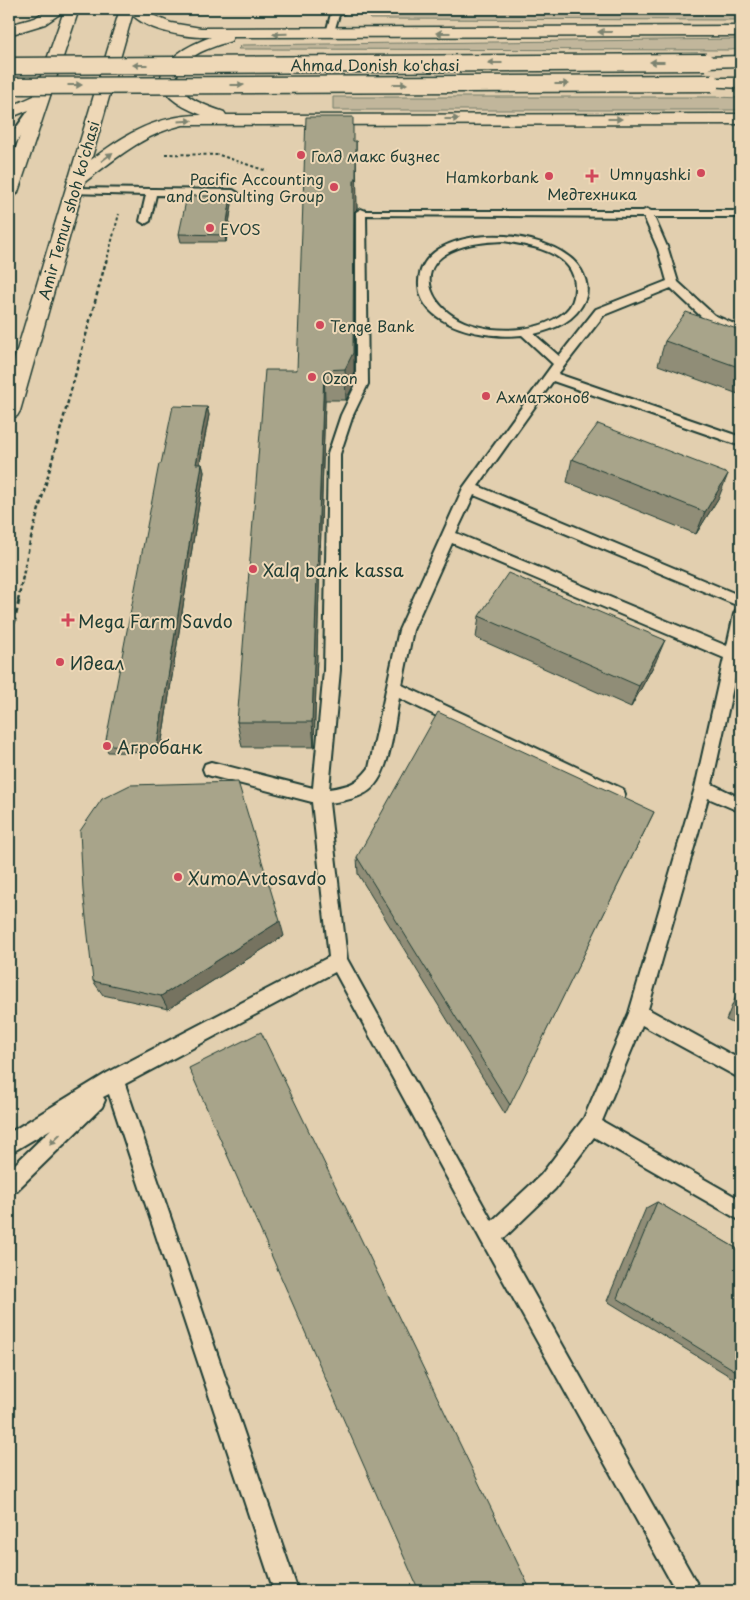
<svg xmlns="http://www.w3.org/2000/svg" width="750" height="1600" viewBox="0 0 750 1600" font-family="'Playpen Sans',sans-serif">
  <rect width="100%" height="100%" fill="#e2cfaf"/>
  <filter id="ink" filterUnits="userSpaceOnUse"><feTurbulence type="fractalNoise" baseFrequency=".02" numOctaves="2"/><feDisplacementMap in="SourceGraphic" scale="10" xChannelSelector="R" yChannelSelector="G"/><feConvolveMatrix kernelMatrix="1 2 1 2 8 2 1 2 1" color-interpolation-filters="sRGB"/></filter>
  <g filter="url(#ink)">
    <g fill="#c1b69b" stroke="#707a68">
      <polygon points="370,9 741,9 741,20 370,19"/>
      <polygon points="741,39 741,49 730,50 238,49 242,45"/>
      <polygon points="333,97 716,97 741,98 741,110 333,110"/>
    </g>
    <g fill="none" stroke-linecap="round" stroke-linejoin="round">
      <defs>
        <g id="service">
          <polygon points="340,9 351,9 339,15 333,35 327,35 326,33 331,14"/>
          <polygon points="37,102 42,105 13,147 9,148 9,138 34,103"/>
          <polygon points="73,188 233,190 238,193 233,196 156,195 150,221 145,224 140,221 146,195 69,193 68,191 69,189"/>
          <path d="M361,209L366,211H643L647,209L651,211H741V217H654L668,249L678,282L714,315L741,327V335L706,321L671,288L604,315L558,374L741,437V446L553,381L478,486L741,596V607L474,495L456,533L727,646L734,614L736,610L741,608L740,655L712,784L741,798V812L708,798L648,1009L741,1060V1079L642,1025L602,1121L741,1200V1221L594,1137L555,1189L503,1239L701,1591H676L483,1244L335,972L125,1084L298,1591H274L109,1094L103,1097L105,1100L102,1107L16,1191L9,1194V1170L51,1129L9,1154V1133L107,1073L329,957L312,802L211,776L205,774L203,769L205,764L211,762L313,788L324,670L328,454L341,415L356,384V212ZM366,215L644,217L658,249L667,281L596,309L559,356L534,334C555,329 576,321 585,299C589,289 586,279 581,270C553,223 416,221 419,285C421,328 489,339 522,335L553,364L463,488L399,630L369,768C357,784 348,786 329,789L340,670V454L353,415L368,384ZM503,241C530,245 576,252 575,288C575,297 572,306 565,312C538,335 482,335 453,316C427,299 418,267 451,251C468,243 485,242 503,241ZM452,543L724,658L695,788L629,1013L584,1118L541,1175L492,1221L347,959L329,803C343,801 363,798 373,787C391,768 394,724 399,698L611,799L617,801L623,799L625,794L623,789L402,685L413,630Z"/>
        </g>
        <path id="tertiary" d="M128,9H144L155,16L171,23L201,28L741,26V36L233,37L231,41C212,47 176,57 176,82C184,99 207,106 224,112L226,115L741,114V124L183,125C143,134 114,160 82,184L76,185L70,184L67,180L70,176C112,144 146,115 202,115C136,90 158,56 211,37C187,38 141,31 128,9Z"/>
        <g id="primary">
          <polygon points="48,9 79,9 18,192 15,196 9,197 9,168 29,110 9,118 9,107 34,96 64,11 45,24 9,35 9,25 35,18"/>
          <polygon points="120,9 134,9 20,411 17,416 9,418 9,377"/>
          <polygon points="741,56 741,66 706,67 700,65 698,62 700,59 706,57"/>
          <polygon points="712,78 741,78 741,88 706,86 704,83 706,80"/>
        </g>
      </defs>
      <use href="#service" stroke="#1f3d34" stroke-width="4"/>
      <use href="#tertiary" stroke="#1f3d34" stroke-width="3"/>
      <use href="#primary" stroke="#1f3d34" stroke-width="3"/>
      <g stroke="#1f3d34" stroke-width="2" stroke-dasharray="3 2.5" stroke-linecap="butt">
        <polyline points="165,154 219,155 267,171"/>
        <polyline points="106,263 119,214"/>
      </g>
      <polyline stroke="#1f3d34" stroke-width="2.5" stroke-dasharray="4 3" stroke-linecap="butt" points="18,601 29,546 106,261"/>
      <polyline stroke="#1f3d34" stroke-width="3" stroke-dasharray="5 4" stroke-linecap="butt" points="9,650 19,600"/>
      <use href="#service" fill="#eed8b7" fill-rule="evenodd"/>
      <use href="#tertiary" fill="#eed8b7" fill-rule="evenodd"/>
      <use href="#primary" fill="#eed8b7" fill-rule="evenodd"/>
      <defs>
        <g id="primary-bridge">
          <polyline points="9,66 706,62"/>
          <polyline points="9,86 712,83"/>
        </g>
      </defs>
      <use href="#primary-bridge" stroke="#1f3d34" stroke-width="19" stroke-linecap="butt"/>
      <use href="#primary-bridge" stroke="#eed8b7" stroke-width="16"/>
    </g>
    <g fill="#908d77" stroke="#1f3d34">
      <polygon points="353,141 357,209 354,212 354,384 346,400 325,400 314,747 242,747 237,722 297,370"/>
      <polygon points="232,204 226,242 181,242 179,234"/>
      <polygon points="741,328 741,395 658,365 665,341 740,330"/>
      <polygon points="207,407 209,415 200,464 202,464 204,472 160,753 108,752 105,745"/>
      <polygon points="572,459 719,497 696,534 567,482"/>
      <polygon points="479,616 656,661 631,707 476,638"/>
      <polygon points="654,812 505,1114 358,874 357,857"/>
      <polygon points="284,936 168,1009 103,995 93,981"/>
      <polygon points="741,984 741,1027 726,1020"/>
      <polygon points="657,1202 741,1251 741,1383 607,1301 646,1208"/>
    </g>
    <g fill="#767361" stroke="#1f3d34">
      <polygon points="356,141 357,209 354,212 354,384 346,400 345,369"/>
      <polygon points="231,196 232,204 226,242 225,235"/>
      <polygon points="324,370 325,400 314,747 312,722"/>
      <polygon points="207,407 209,415 198,472 196,464"/>
      <polygon points="202,464 204,472 160,753 157,746"/>
      <polygon points="728,474 719,497 696,534 705,512"/>
      <polygon points="665,640 656,661 631,707 639,686"/>
      <polygon points="280,921 284,936 168,1009 161,996"/>
    </g>
    <g fill="#a8a48a" stroke="#1f3d34">
      <polygon points="306,117 353,117 353,141 356,141 356,178 354,181 353,353 345,369 324,370 312,722 237,722 265,370 297,370"/>
      <polygon points="187,196 231,196 225,235 179,234"/>
      <polygon points="686,312 740,330 741,328 741,368 665,341"/>
      <polygon points="173,406 207,407 196,464 202,464 157,746 105,745 159,464 161,464"/>
      <polygon points="598,424 728,474 705,512 572,459"/>
      <polygon points="508,573 665,640 639,686 479,616"/>
      <polygon points="438,712 654,812 510,1105 357,857"/>
      <polygon points="238,782 280,921 161,996 93,981 83,890 80,831 102,799 130,785"/>
      <polygon points="261,1032 531,1591 419,1591 189,1068"/>
      <polygon points="657,1202 741,1251 741,1374 617,1298"/>
    </g>
    <defs><path id="oneway-solid" d="M-6-.8H1V-3.2L6.5 0L1 3.2V.8H-6Z" transform="scale(1.25)"/></defs>
    <g fill="#7c836f">
      <use href="#oneway-solid" transform="translate(605 32) rotate(180)"/>
      <use href="#oneway-solid" transform="translate(443 33) rotate(180)"/>
      <use href="#oneway-solid" transform="translate(280 34) rotate(179)"/>
      <use href="#oneway-solid" transform="translate(657 62) rotate(180)"/>
      <use href="#oneway-solid" transform="translate(495 63) rotate(180)"/>
      <use href="#oneway-solid" transform="translate(140 65) rotate(180)"/>
      <use href="#oneway-solid" transform="translate(400 84)"/>
      <use href="#oneway-solid" transform="translate(562 84)"/>
      <use href="#oneway-solid" transform="translate(75 85)"/>
      <use href="#oneway-solid" transform="translate(237 85)"/>
      <use href="#oneway-solid" transform="translate(452 119)"/>
      <use href="#oneway-solid" transform="translate(615 119)"/>
      <use href="#oneway-solid" transform="translate(185 121) rotate(-4)"/>
      <use href="#oneway-solid" transform="translate(107 157) rotate(-37)"/>
      <use href="#oneway-solid" transform="translate(55 1139) rotate(136)"/>
    </g>
  </g>
  <g fill="#d1495b" stroke="#eed8b7" stroke-width="2">
    <circle cx="301" cy="155" r="5"/>
    <circle cx="701" cy="173" r="5"/>
    <circle cx="549" cy="176" r="5"/>
    <path d="M589.5 168.5h5v5h5v5h-5v5h-5v-5h-5v-5h5z"/>
    <circle cx="334" cy="187" r="5"/>
    <circle cx="210" cy="228" r="5"/>
    <circle cx="320" cy="325" r="5"/>
    <circle cx="312" cy="377" r="5"/>
    <circle cx="486" cy="396" r="5"/>
    <circle cx="253" cy="569" r="5"/>
    <path d="M65.5 612.5h5v5h5v5h-5v5h-5v-5h-5v-5h5z"/>
    <circle cx="60" cy="662" r="5"/>
    <circle cx="107" cy="746" r="5"/>
    <circle cx="178" cy="877" r="5"/>
  </g>
  <g text-anchor="middle" dominant-baseline="central" stroke-width="4" stroke-linejoin="round" paint-order="stroke">
    <g font-size="15" fill="#1f3d34" stroke="#eed8b7">
      <text x="375" y="64">Ahmad Donish ko'chasi</text>
      <text transform="translate(68 210) rotate(-74)">Amir Temur shoh ko'chasi</text>
    </g>
    <g font-size="15" fill="#1f3d34" stroke="#eed8b7" text-anchor="start">
      <text x="311" y="155">Голд макс бизнес</text>
      <text x="691" y="173" text-anchor="end">Umnyashki</text>
      <text x="539" y="176" text-anchor="end">Hamkorbank</text>
      <text x="324" y="178" text-anchor="end">Pacific Accounting<tspan x="324" dy="17">and Consulting Group</tspan></text>
      <text x="592" y="193" text-anchor="middle">Медтехника</text>
      <text x="220" y="228">EVOS</text>
      <text x="330" y="325">Tenge Bank</text>
      <text x="322" y="377">Ozon</text>
      <text x="496" y="396">Ахматжонов</text>
    </g>
    <g font-size="18" fill="#1f3d34" stroke="#eed8b7" text-anchor="start">
      <text x="263" y="569">Xalq bank kassa</text>
      <text x="78" y="620">Mega Farm Savdo</text>
      <text x="70" y="662">Идеал</text>
      <text x="117" y="746">Агробанк</text>
      <text x="188" y="877">XumoAvtosavdo</text>
    </g>
  </g>
  <rect width="750" height="1600" fill="none" stroke="#eed8b7" stroke-width="30"/>
  <rect x="15" y="15" width="720" height="1570" fill="none" stroke="#1f3d34" stroke-width="2" filter="url(#ink)"/>
</svg>
